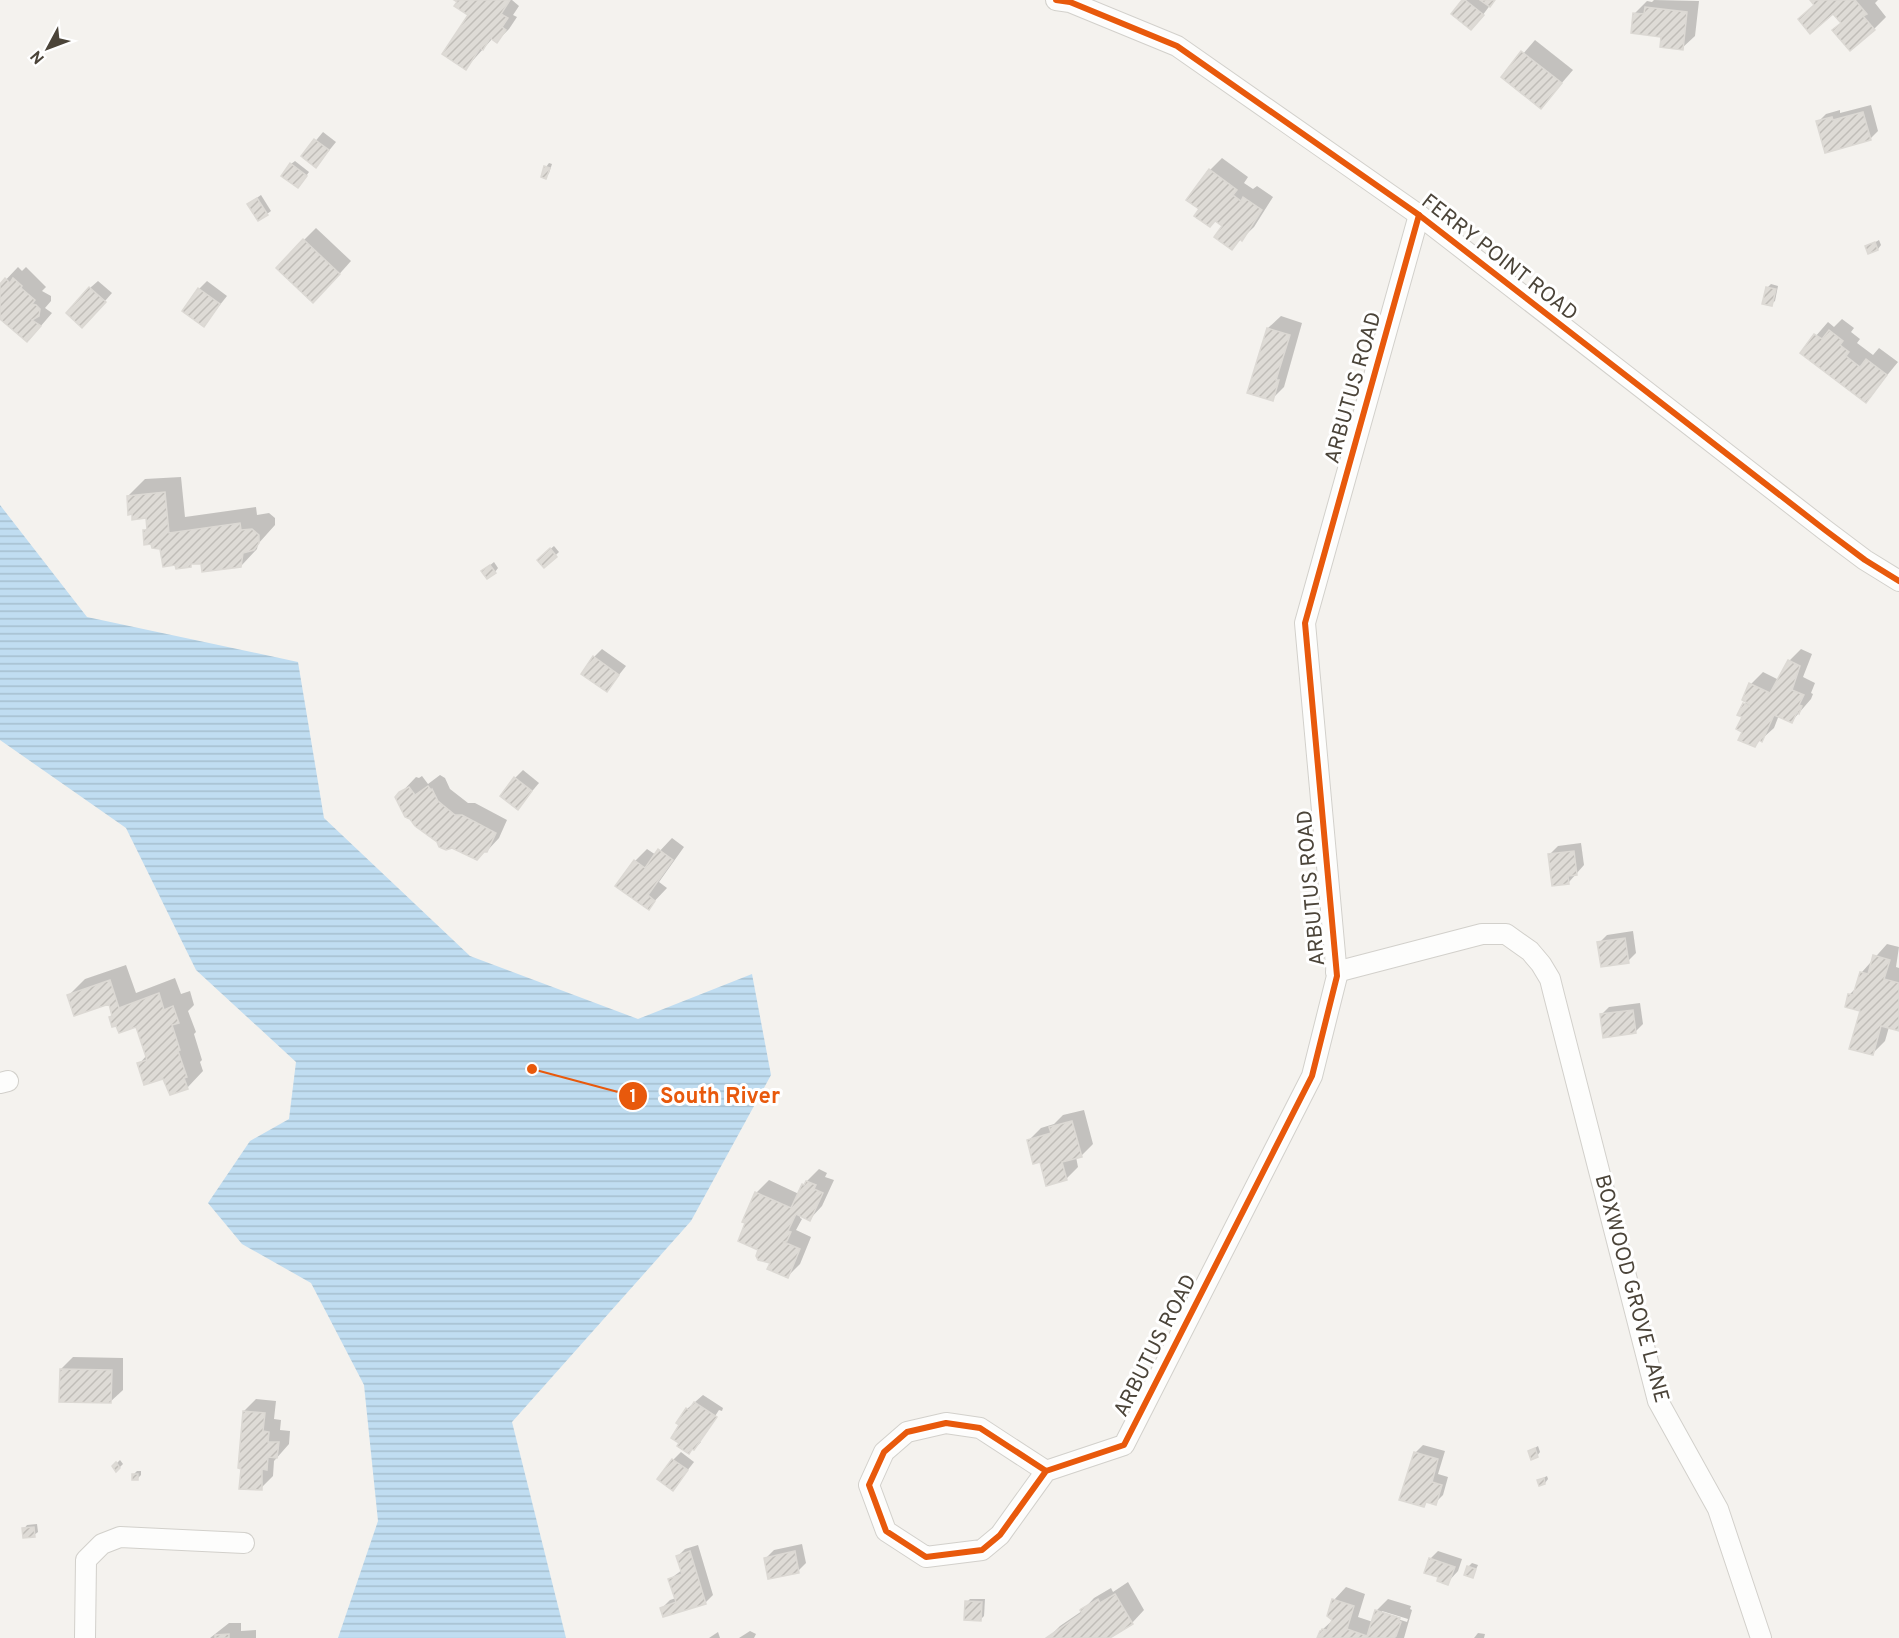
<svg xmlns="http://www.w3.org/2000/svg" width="1899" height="1638" viewBox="0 0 1899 1638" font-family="Overpass,sans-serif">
  <defs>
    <pattern id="water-rules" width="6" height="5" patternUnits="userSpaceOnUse" patternTransform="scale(1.5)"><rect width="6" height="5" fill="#c0ddf1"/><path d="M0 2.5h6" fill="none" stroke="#a6bfcf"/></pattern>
    <pattern id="building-hatch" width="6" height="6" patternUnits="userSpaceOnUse" patternTransform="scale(1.5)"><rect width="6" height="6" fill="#dedbd6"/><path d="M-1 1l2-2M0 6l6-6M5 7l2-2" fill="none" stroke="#c0bdb8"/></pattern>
  </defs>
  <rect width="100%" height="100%" fill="#f4f2ee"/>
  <polygon fill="url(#water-rules)" points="0,505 87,617 298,662 324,818 470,956 638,1019 752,974 771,1075 691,1221 512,1422 566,1638 338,1638 378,1521 364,1385 311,1283 242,1244 208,1203 250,1141 289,1119 296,1062 196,970 126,828 0,740"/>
  <g fill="#0003" fill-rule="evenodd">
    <polygon points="457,0 512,0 519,6 513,15 517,17 509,29 497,41 493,38 466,68 470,14"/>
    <polygon points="1464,0 1494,0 1479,20"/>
    <polygon points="1654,0 1699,1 1695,36 1682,48 1634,14 1647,1 1652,2"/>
    <polygon points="1812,0 1878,0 1875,3 1886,17 1874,29 1842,23 1833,12 1816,4"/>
    <polygon points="1535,40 1573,70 1541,107 1503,77"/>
    <polygon points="1871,105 1878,131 1870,139 1818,122 1826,114 1840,110 1840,113"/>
    <polygon points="323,132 336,142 323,158 303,156"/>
    <polygon points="1222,158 1248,177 1244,183 1253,189 1257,186 1273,197 1254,227 1232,248 1224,226 1201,208 1210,170"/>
    <polygon points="295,161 309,172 301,183 291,164"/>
    <polygon points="549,163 552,164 549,173 546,177 546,167"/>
    <polygon points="261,195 271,211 267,214 252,201"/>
    <polygon points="316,228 351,261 326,289 304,240"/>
    <polygon points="1879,240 1881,245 1878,249 1867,247"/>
    <polygon points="18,267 22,271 26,267 46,287 42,291 51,296 51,301 45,308 52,313 40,327 0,317 0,286"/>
    <polygon points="98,281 112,293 90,318 90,288"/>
    <polygon points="207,281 227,296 204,325 199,289"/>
    <polygon points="1771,284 1778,286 1775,301 1771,304 1767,288"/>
    <polygon points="1281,316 1302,323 1284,387 1272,399 1268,328"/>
    <polygon points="1842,319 1854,328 1851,332 1860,339 1857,343 1873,355 1879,348 1898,362 1866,401 1802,352 1828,322 1834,327"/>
    <polygon points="181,477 185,517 256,507 257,515 269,513 275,518 275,525 258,544 257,549 241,566 193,562 190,566 176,563 144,531 148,527 147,517 128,496 145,479"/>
    <polygon points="554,546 559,552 544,566 542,556"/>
    <polygon points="494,562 498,568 495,572 483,571"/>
    <polygon points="602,649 626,666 607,690 594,657"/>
    <polygon points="1801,649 1812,654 1803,677 1815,683 1811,693 1813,694 1811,699 1792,721 1779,715 1774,728 1754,746 1744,731 1745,704 1747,701 1751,684 1763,672 1779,680 1789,661"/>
    <polygon points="523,770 539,783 518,808 515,778"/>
    <polygon points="440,775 445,778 450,789 468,803 475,803 507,820 499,838 487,851 452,847 438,841 397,797 416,777 419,778 422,776 428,784"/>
    <polygon points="672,838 684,847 659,882 667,888 648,908 635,861 647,849 656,855"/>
    <polygon points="1581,843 1584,865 1569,882 1550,854 1558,846"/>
    <polygon points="1633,931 1636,953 1628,961 1599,943 1607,935"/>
    <polygon points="1887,944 1899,947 1896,967 1899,968 1899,1029 1889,1027 1885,1041 1872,1054 1862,1010 1850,994 1857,987 1862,972"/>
    <polygon points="126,965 136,993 175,978 181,994 190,991 194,1005 188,1011 196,1032 194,1034 202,1060 200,1062 203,1071 187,1088 139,1064 147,1055 137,1025 113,1015 110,1002 69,995 85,979"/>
    <polygon points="1640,1003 1643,1024 1635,1032 1601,1015 1609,1007"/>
    <polygon points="1084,1110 1093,1144 1081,1156 1076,1157 1078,1167 1066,1179 1041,1160 1029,1140 1041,1128 1054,1124 1063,1115"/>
    <polygon points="819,1169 827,1173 825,1177 834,1180 822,1206 810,1219 801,1215 800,1218 802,1219 796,1230 811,1237 800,1264 788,1276 760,1250 747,1222 744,1221 757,1192 769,1180 799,1194 803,1185"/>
    <polygon points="73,1357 123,1358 123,1390 110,1402 61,1369"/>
    <polygon points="703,1395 723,1408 722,1411 719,1410 698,1442 701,1442 694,1449 681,1425 687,1409"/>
    <polygon points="256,1399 276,1401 274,1419 281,1420 280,1430 290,1431 289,1444 274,1461 273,1476 261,1488 244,1411"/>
    <polygon points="1423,1445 1445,1451 1438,1474 1448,1477 1443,1495 1435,1503 1428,1501 1424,1505 1415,1453"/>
    <polygon points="1538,1446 1540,1452 1537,1456 1530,1451"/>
    <polygon points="681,1452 694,1462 673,1489 673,1460"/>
    <polygon points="120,1460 123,1464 117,1470 114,1466"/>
    <polygon points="137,1471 141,1471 141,1475 137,1479 134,1474"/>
    <polygon points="1547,1476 1548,1479 1545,1483 1539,1480"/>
    <polygon points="37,1524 38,1532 34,1535 24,1529 27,1525"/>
    <polygon points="802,1544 806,1563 798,1571 766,1558 774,1550"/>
    <polygon points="698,1545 713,1595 705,1603 662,1608 670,1600 676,1598 670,1579 682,1570 677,1557 685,1549"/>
    <polygon points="1438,1551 1462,1559 1458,1571 1447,1583 1440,1576 1430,1559"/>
    <polygon points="1472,1563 1478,1565 1473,1576 1468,1567"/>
    <polygon points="1128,1582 1144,1610 1132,1623 1107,1638 1048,1638 1060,1626 1082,1611 1094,1598 1111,1588 1113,1592"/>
    <path d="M1346,1587L1365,1594L1358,1617L1373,1622L1376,1611L1388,1599L1411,1606L1410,1609L1412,1610L1404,1638H1322L1321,1631L1335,1618L1334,1600ZM1382,1611L1408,1619L1407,1622L1382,1614Z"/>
    <polygon points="970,1599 985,1599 984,1616 980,1620 967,1602"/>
    <polygon points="229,1623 241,1623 241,1631 256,1630 256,1638 210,1638"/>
    <polygon points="750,1631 756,1634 754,1638 739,1638"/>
    <polygon points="718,1632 720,1638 709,1638"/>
    <polygon points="1478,1633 1485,1634 1484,1638 1474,1638"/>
  </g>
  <g fill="url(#building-hatch)" stroke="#dcd9d4" stroke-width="1.5">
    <polygon points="454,0 510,0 501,14 508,18 502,27 506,30 497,43 490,38 483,50 480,48 466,70 442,54 468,15 454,6 457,2"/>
    <polygon points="1462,0 1465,0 1484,15 1471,30 1451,14"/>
    <polygon points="1480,0 1495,0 1490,7"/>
    <polygon points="1810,0 1855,0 1867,14 1863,16 1875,30 1850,51 1832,30 1841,23 1833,14 1810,34 1798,19 1814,5"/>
    <polygon points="1645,7 1687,12 1683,50 1660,47 1661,37 1631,33 1633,13 1644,14"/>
    <polygon points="1521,51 1562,83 1541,109 1501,77"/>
    <polygon points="1863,112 1871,140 1825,153 1816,121 1832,117 1833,120"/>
    <polygon points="314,139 329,150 316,168 301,156"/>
    <polygon points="290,163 307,176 298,188 281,176"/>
    <polygon points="544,166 550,168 546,179 541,177"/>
    <polygon points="1209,169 1237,190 1233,195 1241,201 1243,197 1262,210 1242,241 1240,239 1232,250 1214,237 1222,226 1215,221 1210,227 1194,216 1199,209 1186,200"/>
    <polygon points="257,198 268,215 258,221 247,204"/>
    <polygon points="303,239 340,274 313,303 276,268"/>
    <polygon points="1875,242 1878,250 1868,254 1865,246"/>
    <polygon points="5,278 10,283 13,278 22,286 21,288 35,300 32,304 36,305 40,309 39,316 32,320 41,326 27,342 0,319 0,284"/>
    <polygon points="89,287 106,302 82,328 66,313"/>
    <polygon points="1766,287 1776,289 1772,306 1762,304"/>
    <polygon points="198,288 220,304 204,327 182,311"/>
    <polygon points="1267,328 1290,335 1276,380 1279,380 1273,401 1247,393"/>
    <polygon points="1829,330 1843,341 1840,345 1849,352 1846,356 1860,367 1866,359 1887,375 1866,403 1800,353 1814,334 1822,339"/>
    <polygon points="165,492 169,533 240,523 241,530 252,529 259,535 259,543 254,550 243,553 241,567 202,572 201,564 191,564 191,567 176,569 175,565 163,567 160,549 152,548 151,544 144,545 143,530 147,530 146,518 132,520 132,514 128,515 127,496"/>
    <polygon points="550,548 557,557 544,568 537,560"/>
    <polygon points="490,565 496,573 487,579 481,571"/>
    <polygon points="593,656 619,675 607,692 581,674"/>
    <polygon points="1788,660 1800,666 1792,690 1804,695 1799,705 1802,706 1799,714 1797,712 1792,723 1774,715 1762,742 1759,740 1755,747 1738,740 1742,732 1736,729 1742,717 1737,715 1743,703 1749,706 1749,704 1742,700 1749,683 1770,693"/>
    <polygon points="514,777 532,791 518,810 500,796"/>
    <polygon points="428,786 431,790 432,789 438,801 455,815 462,815 496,833 487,852 484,852 477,860 452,848 446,850 439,847 437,842 415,826 410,819 405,817 395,797 399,792 409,787 415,795"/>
    <polygon points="658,849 673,860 648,895 655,901 649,910 615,886 634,860 645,868"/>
    <polygon points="1574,851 1577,875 1568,876 1569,884 1552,886 1548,854"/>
    <polygon points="1625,938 1629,963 1601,967 1597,942"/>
    <polygon points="1873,955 1890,960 1884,979 1899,983 1899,1031 1881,1026 1873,1055 1849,1049 1860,1011 1845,1007 1848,994 1853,995 1860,972 1868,974"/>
    <polygon points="110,980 119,1008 159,993 164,1010 173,1006 179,1023 172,1025 180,1050 178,1051 187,1077 184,1078 188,1089 170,1095 163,1079 144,1085 137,1063 147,1060 136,1027 119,1033 116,1026 112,1027 109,1017 112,1016 109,1004 74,1016 67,995"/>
    <polygon points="1633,1010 1636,1033 1603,1038 1600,1014"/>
    <polygon points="1072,1121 1082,1157 1062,1162 1067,1180 1046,1186 1040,1162 1033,1164 1027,1140 1051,1133 1049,1127"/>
    <polygon points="806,1181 816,1185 814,1189 823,1193 810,1221 796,1214 788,1231 791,1232 787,1241 784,1242 800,1249 788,1278 767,1269 770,1263 758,1260 756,1256 758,1250 738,1241 745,1223 742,1222 755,1192 791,1208 802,1184 804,1185"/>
    <polygon points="60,1369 112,1370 111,1403 59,1402"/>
    <polygon points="694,1402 717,1417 694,1450 692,1449 689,1454 677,1446 679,1443 671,1438 679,1425 676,1423 686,1408 689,1410"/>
    <polygon points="243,1411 265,1413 263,1431 269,1432 268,1442 279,1442 277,1458 268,1457 267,1470 262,1469 262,1490 239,1489 241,1469 238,1468"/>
    <polygon points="1535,1448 1538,1457 1531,1460 1528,1451"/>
    <polygon points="1414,1452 1438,1459 1432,1482 1442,1485 1436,1505 1426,1502 1424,1507 1399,1500"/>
    <polygon points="672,1459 688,1470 673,1491 657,1479"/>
    <polygon points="116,1462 120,1468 116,1472 112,1466"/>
    <rect x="132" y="1474" width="6" height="6"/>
    <polygon points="1544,1478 1545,1484 1539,1486 1537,1480"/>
    <polygon points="34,1527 35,1537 23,1538 22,1528"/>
    <polygon points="690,1551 706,1604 663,1617 660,1608 676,1602 668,1579 682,1574 676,1556"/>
    <polygon points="795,1551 799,1573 768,1579 764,1558"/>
    <polygon points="1429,1558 1455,1567 1448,1585 1437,1581 1438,1577 1424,1573"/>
    <polygon points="1467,1566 1476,1569 1473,1578 1464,1575"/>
    <polygon points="1115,1594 1133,1624 1110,1638 1046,1638 1082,1613 1080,1610 1081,1609 1098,1599 1100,1603"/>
    <polygon points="1332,1599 1354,1606 1347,1629 1367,1636 1375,1610 1400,1618 1399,1621 1401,1622 1396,1636 1394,1638 1317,1638 1320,1631 1321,1631 1322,1629 1327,1630 1332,1620 1327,1616"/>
    <polygon points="965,1601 982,1602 981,1621 964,1620"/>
    <polygon points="229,1634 229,1638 215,1638 215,1635"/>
  </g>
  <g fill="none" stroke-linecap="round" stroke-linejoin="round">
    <defs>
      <g id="minor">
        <polyline points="1056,0 1070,2 1177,46 1419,215 1825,530 1865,560 1899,581"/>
        <polyline points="1336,972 1482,934 1506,934 1530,951 1541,964 1550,979 1554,995 1658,1401 1718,1509 1761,1638"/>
        <polyline points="0,1083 8,1081"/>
        <polyline points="1046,1471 980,1428 946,1423 907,1432 884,1452 869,1485 886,1531 926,1557 982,1550 1000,1535 1046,1471 1124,1445 1312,1076 1337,976 1305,623 1419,215"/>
        <polyline points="85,1638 86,1560 102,1544 120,1537 244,1543"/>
      </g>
    </defs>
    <use href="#minor" stroke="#d2d0cb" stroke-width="22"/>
    <use href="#minor" stroke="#fdfdfc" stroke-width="20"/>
    <defs>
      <g id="cycleway">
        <polyline points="1056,0 1070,2 1177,46 1419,215 1825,530 1865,560 1899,581"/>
        <polyline points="1046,1471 980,1428 946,1423 907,1432 884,1452 869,1485 886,1531 926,1557 982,1550 1000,1535 1046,1471 1124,1445 1312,1076 1337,976 1305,623 1419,215"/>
      </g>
    </defs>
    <use href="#cycleway" stroke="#fff" stroke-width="10"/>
    <use href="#cycleway" stroke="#e8590c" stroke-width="6"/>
  </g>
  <g text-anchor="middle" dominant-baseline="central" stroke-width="6" stroke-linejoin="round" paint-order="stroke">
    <g font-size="21" fill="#4b4439" stroke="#fff">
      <text transform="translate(1499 258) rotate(38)">FERRY POINT ROAD</text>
      <text transform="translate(1354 388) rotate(-74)">ARBUTUS ROAD</text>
      <text transform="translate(1312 888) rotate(-95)">ARBUTUS ROAD</text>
      <text transform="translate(1631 1289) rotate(75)">BOXWOOD GROVE LANE</text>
      <text transform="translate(1156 1346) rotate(-63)">ARBUTUS ROAD</text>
    </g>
  </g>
  <path fill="none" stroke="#e8590c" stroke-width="2" d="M532 1069L633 1096"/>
  <g fill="#e8590c" stroke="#fff" stroke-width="2">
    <circle cx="532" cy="1069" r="6"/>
    <circle cx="633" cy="1096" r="15"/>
  </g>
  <g font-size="18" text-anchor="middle" font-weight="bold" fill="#fff">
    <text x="633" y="1102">1</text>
  </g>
  <g font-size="22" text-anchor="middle" font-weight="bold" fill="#e8590c" stroke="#fff" stroke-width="6" stroke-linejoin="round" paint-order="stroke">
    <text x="720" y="1103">South River</text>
  </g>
  <g transform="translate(48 48) rotate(229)" stroke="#ffffff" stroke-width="4.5" paint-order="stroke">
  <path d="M0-4.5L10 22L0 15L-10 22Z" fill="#4b4439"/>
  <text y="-9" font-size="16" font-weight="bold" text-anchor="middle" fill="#4b4439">N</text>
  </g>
</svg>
